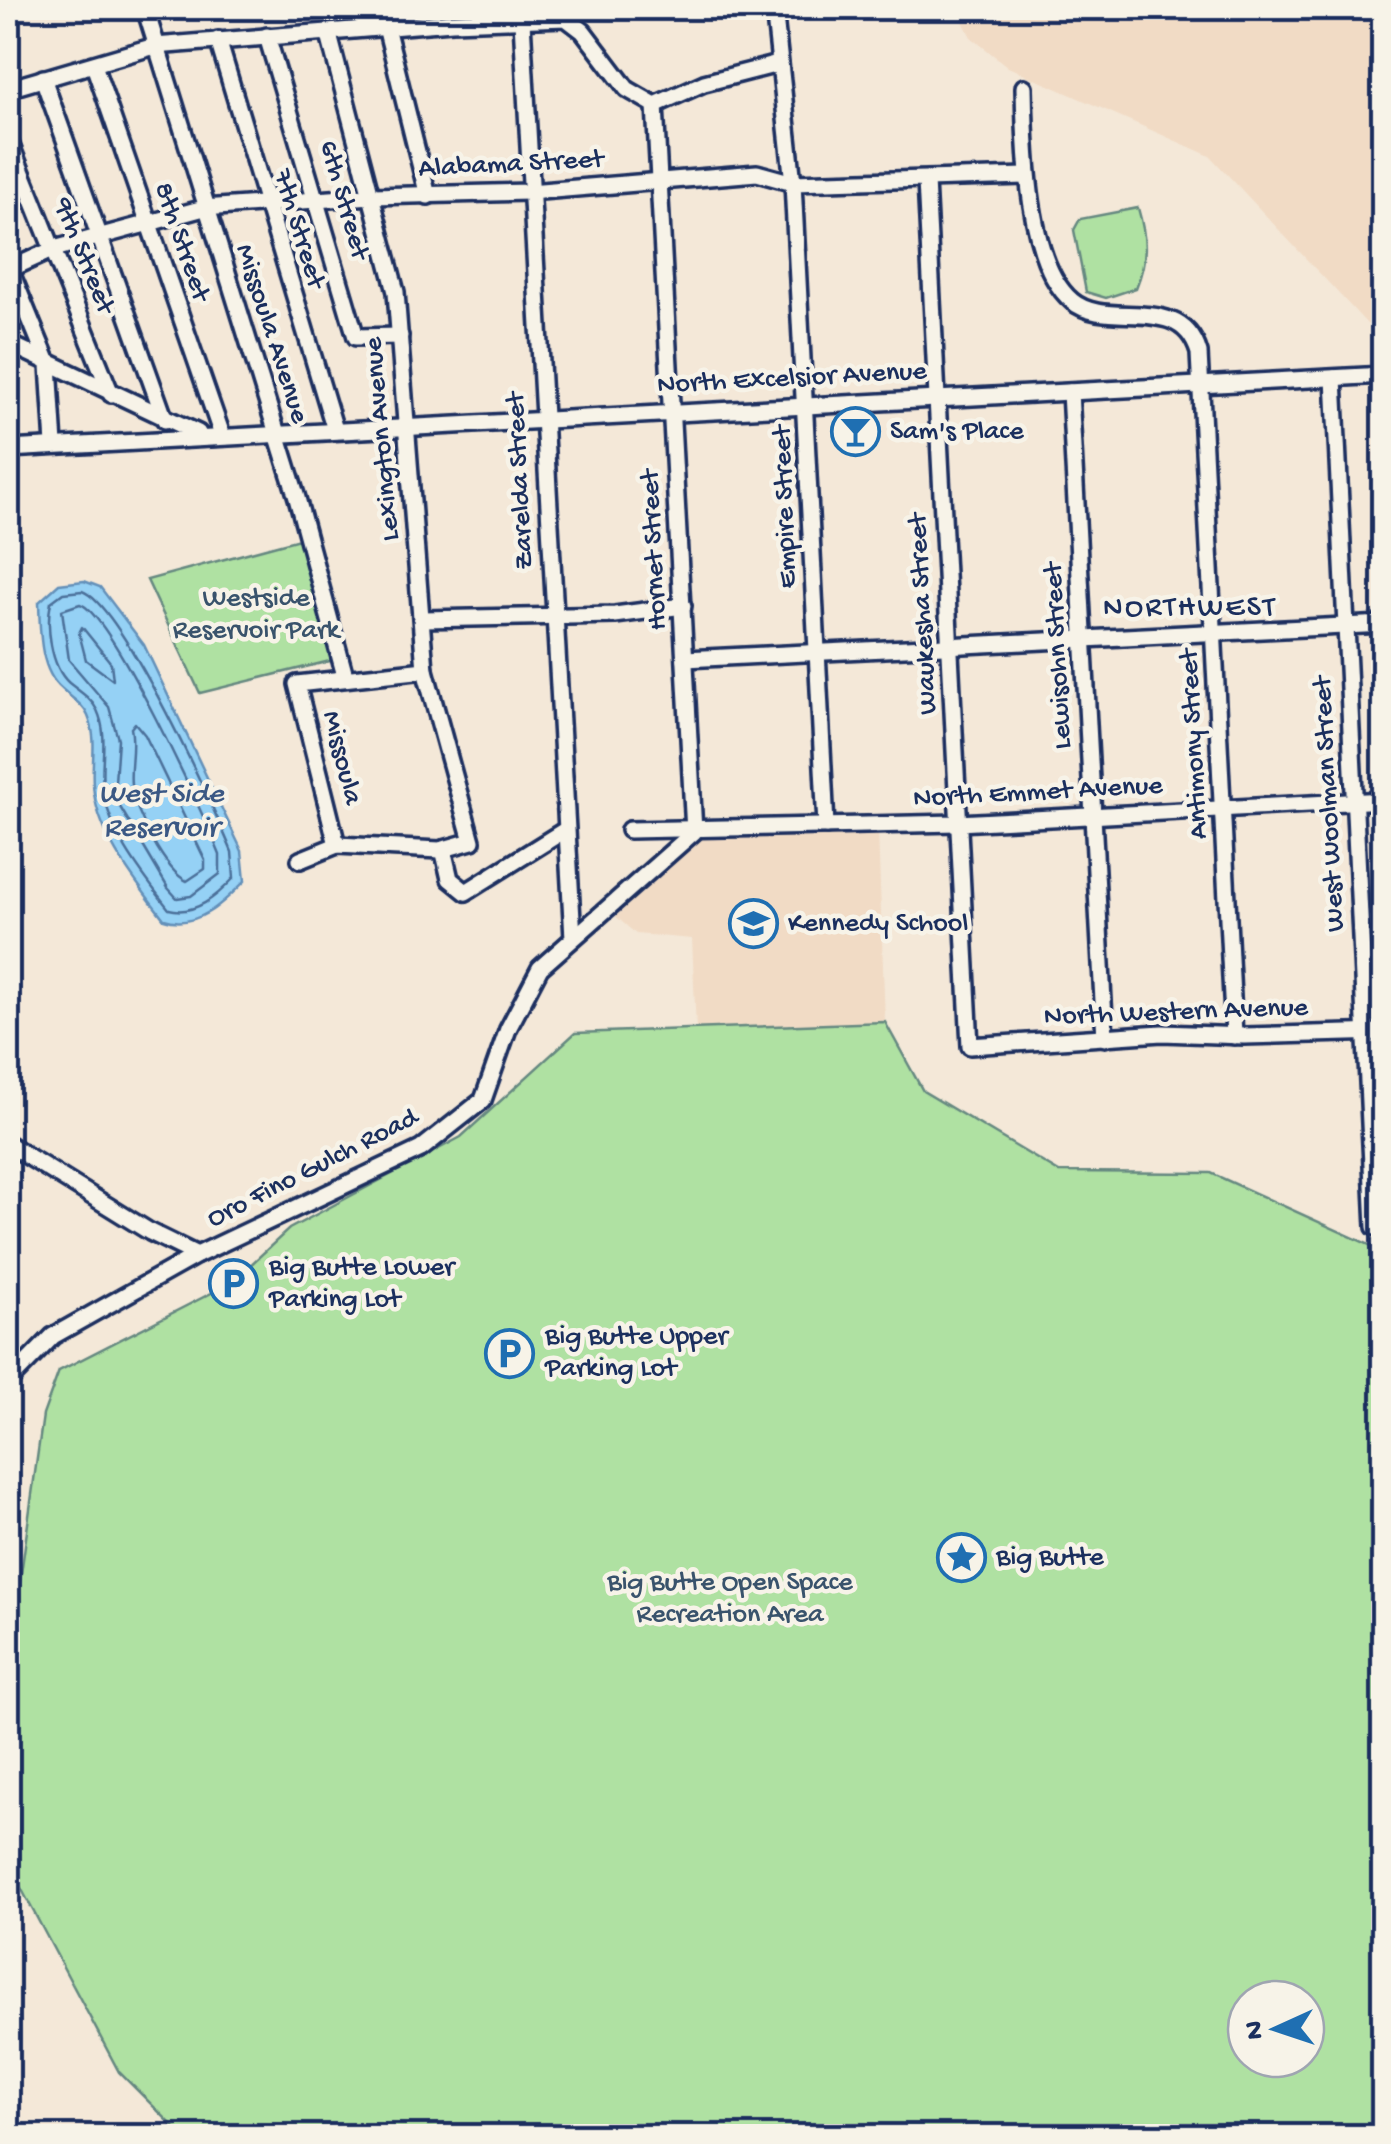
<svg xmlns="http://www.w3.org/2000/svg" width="1391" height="2144" viewBox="0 0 1391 2144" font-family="'Gochi Hand',sans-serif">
  <rect width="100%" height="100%" fill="#f4e8d8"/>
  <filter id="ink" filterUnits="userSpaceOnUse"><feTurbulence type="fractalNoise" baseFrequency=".01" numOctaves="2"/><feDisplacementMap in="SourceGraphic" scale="20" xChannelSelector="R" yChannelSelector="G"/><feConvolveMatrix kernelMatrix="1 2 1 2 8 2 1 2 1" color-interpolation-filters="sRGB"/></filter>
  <g filter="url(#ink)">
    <g fill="#f1dbc5">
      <polygon points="956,8 1383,8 1383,341 1210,156 1008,67 971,37"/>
      <polygon points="878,830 885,1022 696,1030 692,939 636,934 613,914 700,837"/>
    </g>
    <g fill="#afe1a2" stroke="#658880" stroke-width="2.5" fill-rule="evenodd">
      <path d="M1138,208C1147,239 1148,258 1136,288L1106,298L1086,292L1074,230L1080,219Z"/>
      <polygon points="299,539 334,660 200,693 147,580"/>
      <path d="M885,1022L923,1091L1059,1172L1211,1173L1383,1251V2136H183L119,2072L20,1886L8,1668L43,1415L59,1371L231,1283L289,1229L461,1137L575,1033ZM1246,1999H1306V2059H1246Z"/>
    </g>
    <path fill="#95d1f5" stroke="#6490b9" stroke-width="2.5" d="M84,581L100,587L144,645L242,851L245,881C224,902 197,930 164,919C135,881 96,834 93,784C91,760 98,740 88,716C83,704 71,698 62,689C39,670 40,630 39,602L59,584Z"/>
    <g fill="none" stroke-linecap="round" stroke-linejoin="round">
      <g stroke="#4c709a" stroke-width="2.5">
        <path d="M82,591C121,604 213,806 232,852L234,878C217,896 195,916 169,909C142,874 108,832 103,787C100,760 109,736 97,710C91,698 79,691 69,683C50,666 46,625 51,602L63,593Z"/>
        <path d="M80,604C111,613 204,816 220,855V874L191,896L177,898L168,888L120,807L115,782L118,739L109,707L69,660L62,610Z"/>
        <polygon points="82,627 111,663 113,680 86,660 79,633"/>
        <path d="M135,723L145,735L205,860V869L187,881C166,872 133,809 131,785C129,766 135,747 131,728Z"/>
      </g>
      <defs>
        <g id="minor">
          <polyline points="145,8 297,498 345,676"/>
          <polyline points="774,8 793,183 826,826"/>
          <polyline points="522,21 573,938"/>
          <polyline points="386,27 428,196"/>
          <polyline points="267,36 356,337 400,336"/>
          <polyline points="218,40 335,430"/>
          <polyline points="94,65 222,435"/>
          <polyline points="43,78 165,420"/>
          <path d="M1024,87C1025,143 1026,262 1072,301C1107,331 1181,291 1199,353L1234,1036"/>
          <polyline points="8,89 155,46 452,22 566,18 583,31 627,89 655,105 704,83 778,64"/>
          <polyline points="8,138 111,394"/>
          <polyline points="926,181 970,1046 1162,1033 1244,1036 1384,1032"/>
          <polyline points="8,265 49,365 54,445"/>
          <polyline points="8,270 54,249 204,208 372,196 529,192 757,173 793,183 1026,176"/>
          <polyline points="8,343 198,433"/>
          <polyline points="1334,378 1375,1227"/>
          <polyline points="1070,392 1105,1038"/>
          <polyline points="8,449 1384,375"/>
          <polyline points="8,478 8,489"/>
          <polyline points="423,619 615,615 683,606"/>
          <polyline points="685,659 1384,624"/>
          <polyline points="629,830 958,823 1384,800"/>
          <polyline points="337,845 297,684 425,670"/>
          <polyline points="443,849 450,879 466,892 565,830"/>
          <polyline points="300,860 337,845 440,850 472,841 425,670 396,292 329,35"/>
          <polyline points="8,1144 150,1232 197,1255"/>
          <polyline points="8,1297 8,1363"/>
          <polyline points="8,1382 53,1336 197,1255 421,1149 483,1100 508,1029 540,968 694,832 655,105"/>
        </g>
      </defs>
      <use href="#minor" stroke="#1b2f5e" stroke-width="22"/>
      <use href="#minor" stroke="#f7f3e8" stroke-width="15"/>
    </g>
  </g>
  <defs>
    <symbol id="bar-ring" viewBox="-11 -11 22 22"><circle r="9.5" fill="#f7f3e8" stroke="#1f6fb2" stroke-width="1.5"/><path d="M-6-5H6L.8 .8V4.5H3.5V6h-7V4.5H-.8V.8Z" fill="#1f6fb2"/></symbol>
    <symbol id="school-ring" viewBox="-11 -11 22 22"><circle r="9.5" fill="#f7f3e8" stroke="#1f6fb2" stroke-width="1.5"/><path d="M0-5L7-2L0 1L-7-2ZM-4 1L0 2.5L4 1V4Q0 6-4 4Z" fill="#1f6fb2"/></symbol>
    <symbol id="parking-ring" viewBox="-11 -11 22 22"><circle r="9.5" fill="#f7f3e8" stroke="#1f6fb2" stroke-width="1.5"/><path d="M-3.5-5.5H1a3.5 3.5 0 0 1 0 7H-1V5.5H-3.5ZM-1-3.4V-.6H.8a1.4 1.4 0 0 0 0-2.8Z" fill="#1f6fb2"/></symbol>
    <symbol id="sight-ring" viewBox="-11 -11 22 22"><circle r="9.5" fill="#f7f3e8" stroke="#1f6fb2" stroke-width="1.5"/><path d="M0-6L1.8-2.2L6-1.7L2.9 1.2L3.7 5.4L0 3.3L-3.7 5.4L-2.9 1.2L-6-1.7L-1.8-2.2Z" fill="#1f6fb2"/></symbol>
  </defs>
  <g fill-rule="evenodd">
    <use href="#bar-ring" x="828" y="404" width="55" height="55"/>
    <use href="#school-ring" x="726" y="896" width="55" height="55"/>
    <use href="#parking-ring" x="206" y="1256" width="55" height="55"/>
    <use href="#parking-ring" x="482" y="1326" width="55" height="55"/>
    <use href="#sight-ring" x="934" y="1530" width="55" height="55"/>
  </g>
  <g text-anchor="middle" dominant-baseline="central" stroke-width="9" stroke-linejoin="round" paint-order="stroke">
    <g font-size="28" fill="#1b2f5e" stroke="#f7f3e8">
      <text transform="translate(511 165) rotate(-3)">Alabama Street</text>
      <text transform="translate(343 200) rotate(74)">6th Street</text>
      <text transform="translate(298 229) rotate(73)">7th Street</text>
      <text transform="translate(181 242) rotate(71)">8th Street</text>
      <text transform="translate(83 256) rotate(68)">9th Street</text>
      <text transform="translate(271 334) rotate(72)">Missoula Avenue</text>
      <text transform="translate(792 379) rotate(-3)">North Excelsior Avenue</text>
      <text transform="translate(383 439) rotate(-95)">Lexington Avenue</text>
      <text transform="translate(521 481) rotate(-93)">Zarelda Street</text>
      <text transform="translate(786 507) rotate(-92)">Empire Street</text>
      <text transform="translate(655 550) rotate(-93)">Hornet Street</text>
      <text transform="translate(924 614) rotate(-93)">Waukesha Street</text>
      <text transform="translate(1059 656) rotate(-93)">Lewisohn Street</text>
      <text transform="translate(1195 744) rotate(-93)">Antimony Street</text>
      <text transform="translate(341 758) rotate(76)">Missoula</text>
      <text transform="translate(1038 793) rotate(-3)">North Emmet Avenue</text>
      <text transform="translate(1330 804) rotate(-93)">West Woolman Street</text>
      <text transform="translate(1176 1013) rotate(-2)">North Western Avenue</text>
      <text transform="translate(313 1169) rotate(-27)">Oro Fino Gulch Road</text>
    </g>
    <g font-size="28" fill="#1b2f5e" stroke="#f7f3e8" text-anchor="start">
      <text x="890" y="432">Sam's Place</text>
      <text x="788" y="924">Kennedy School</text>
      <text x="269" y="1268">Big Butte Lower<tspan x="269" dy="32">Parking Lot</tspan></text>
      <text x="545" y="1337">Big Butte Upper<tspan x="545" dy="32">Parking Lot</tspan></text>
      <text x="996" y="1558">Big Butte</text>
    </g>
    <g font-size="28" fill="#39536c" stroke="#f7f3e8">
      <text x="256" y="599">Westside<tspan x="256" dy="32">Reservoir Park</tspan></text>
      <text x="730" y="1583">Big Butte Open Space<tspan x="730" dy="32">Recreation Area</tspan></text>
    </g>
    <g font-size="30" letter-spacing="2.5" fill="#1b2f5e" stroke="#f7f3e8">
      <text x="1190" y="609">NORTHWEST</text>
    </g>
    <g font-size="30" font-style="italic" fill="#3a5884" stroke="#f7f3e8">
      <text x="161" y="795">West Side<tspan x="161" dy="34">Reservoir</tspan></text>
    </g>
  </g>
  <rect width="1391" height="2144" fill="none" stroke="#f7f3e8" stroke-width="40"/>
  <rect x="20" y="20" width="1351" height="2104" fill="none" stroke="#1b2f5e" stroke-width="4" filter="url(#ink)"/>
  <g transform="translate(1276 2029) rotate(267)"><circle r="48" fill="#f7f3e8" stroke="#9fa5b1" stroke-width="2.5"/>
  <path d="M0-8L18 38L0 25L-18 38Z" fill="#1f6fb2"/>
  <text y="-15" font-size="28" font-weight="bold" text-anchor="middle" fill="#1b2f5e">N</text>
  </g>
</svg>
